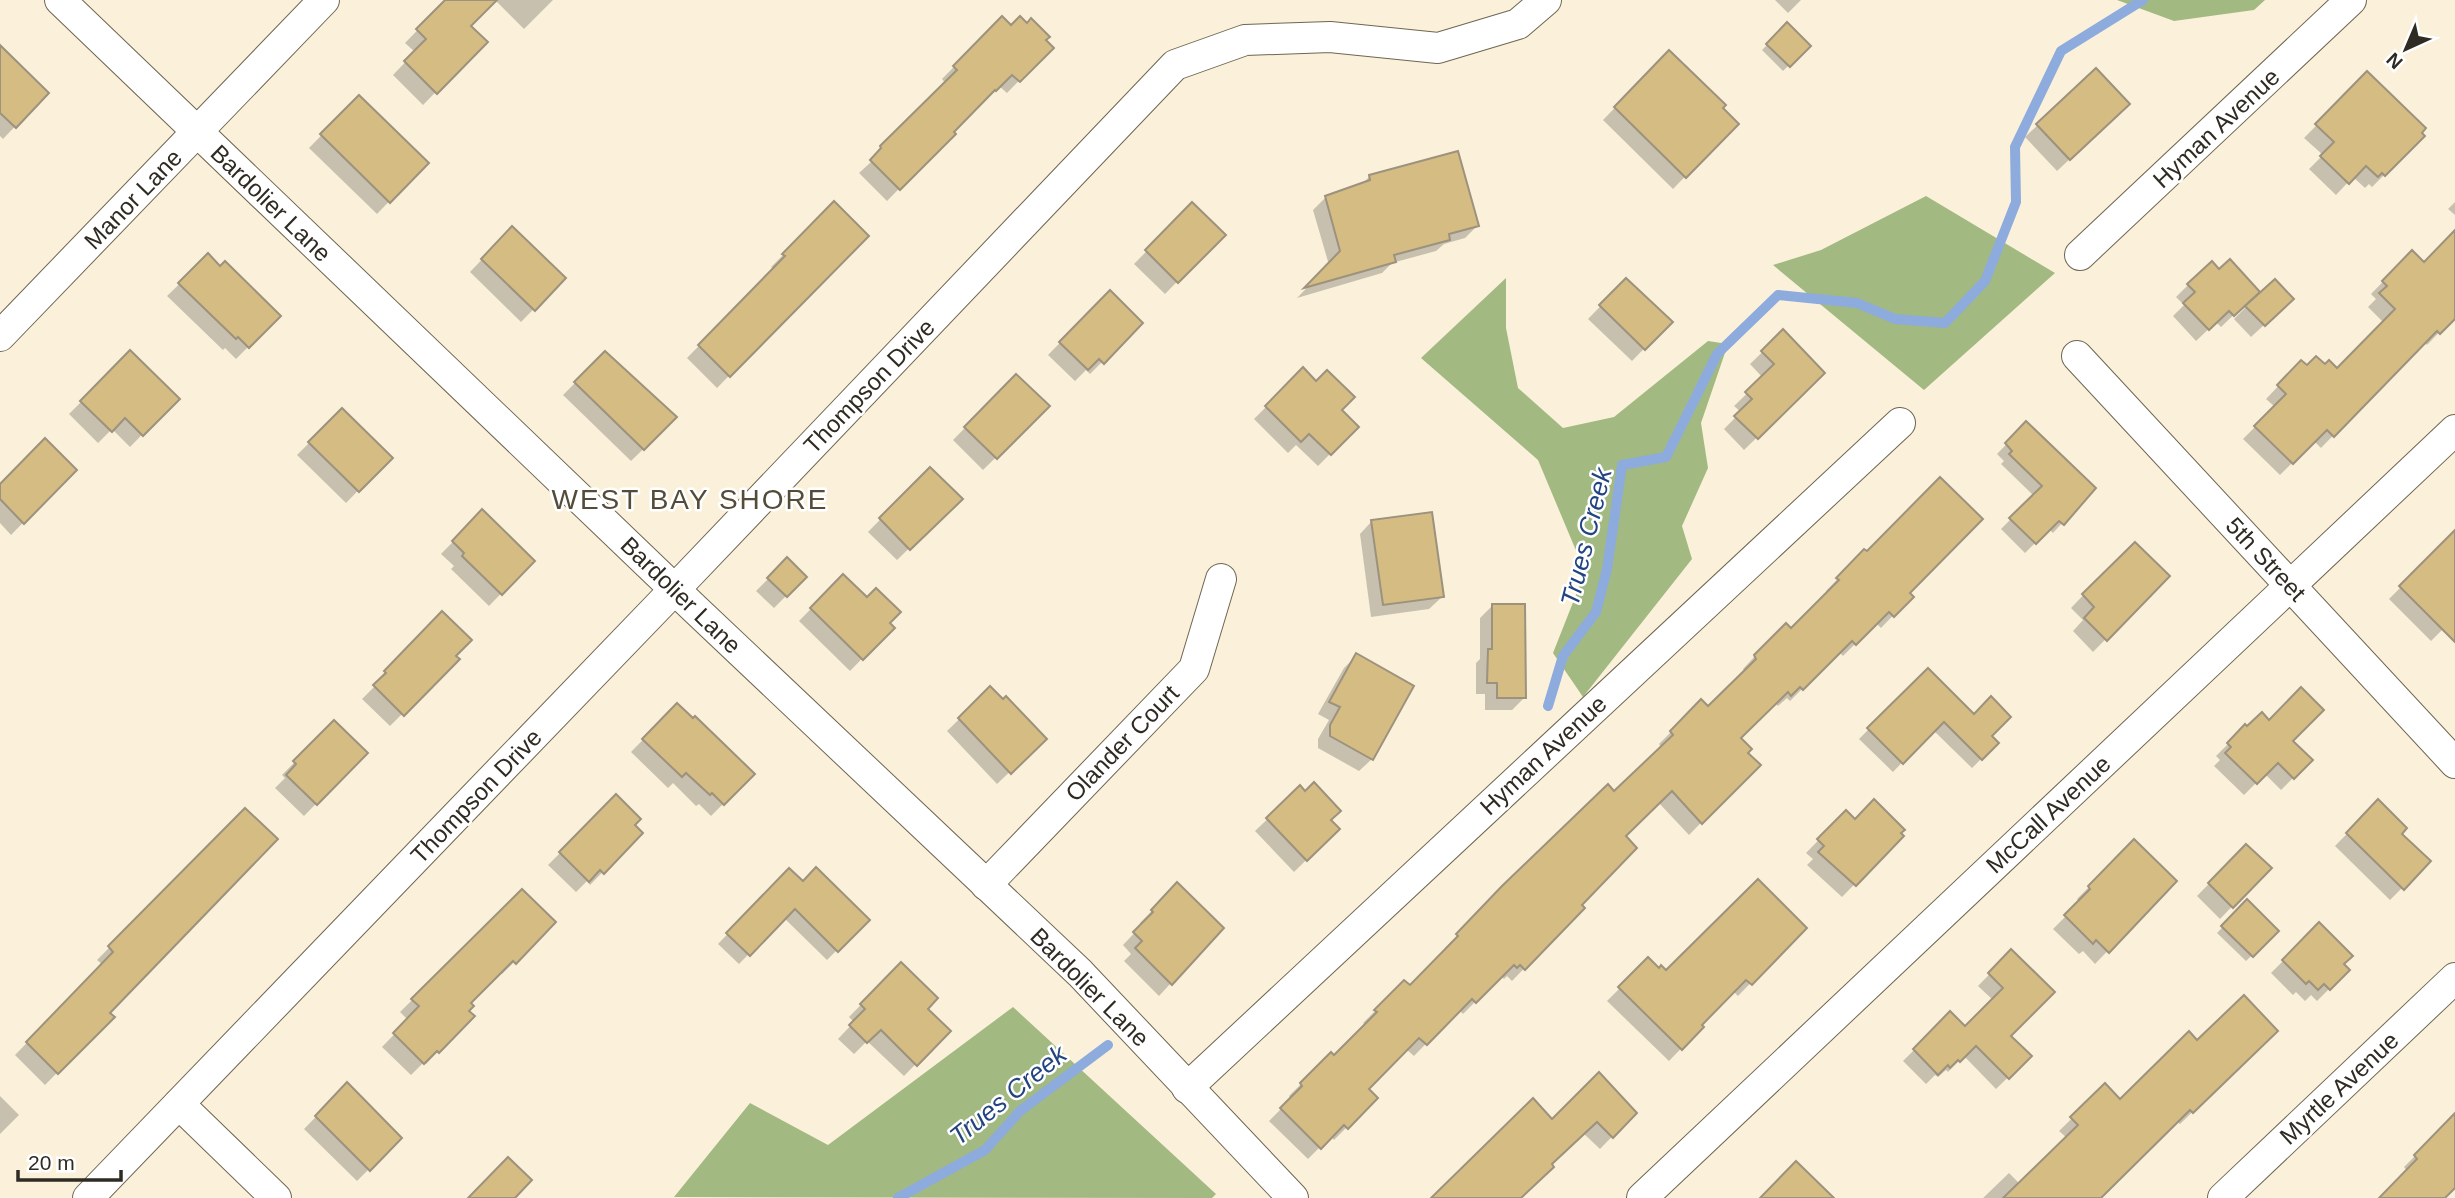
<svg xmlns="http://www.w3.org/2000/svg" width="2455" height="1198" viewBox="0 0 2455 1198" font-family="Arial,sans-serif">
  <rect width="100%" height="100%" fill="#fbf1da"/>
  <g fill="#a2b982">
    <polygon points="2117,0 2265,0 2254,10 2174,21"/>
    <polygon points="1926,196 2055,273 1924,390 1773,265 1821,250"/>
    <polygon points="1506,278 1506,328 1518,388 1563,428 1614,417 1708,341 1728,344 1701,423 1708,468 1682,526 1692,559 1583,697 1553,653 1585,572 1538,460 1421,358"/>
    <polygon points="1013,1007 1216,1194 1212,1198 674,1197 750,1103 828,1145"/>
  </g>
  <g fill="#0003">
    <polygon points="447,0 458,0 468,26 485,42 423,105 393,75 415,52 405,43"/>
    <polygon points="495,0 553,0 524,29"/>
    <polygon points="1775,0 1801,0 1788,13"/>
    <polygon points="1002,18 1011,28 1044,40 1051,48 1007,93 999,86 951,132 953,134 887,201 859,173 871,162 869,160 946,84 942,79"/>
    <polygon points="1787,25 1808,46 1783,71 1762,50"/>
    <polygon points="0,48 47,93 3,139 0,136"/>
    <polygon points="1669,52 1736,124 1673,189 1603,120"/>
    <polygon points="2096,70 2116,116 2057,171 2025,137"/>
    <polygon points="2367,74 2384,175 2372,187 2369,184 2365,188 2353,177 2336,195 2309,169 2323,155 2304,138"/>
    <polygon points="359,97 426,163 377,214 309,148"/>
    <polygon points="1369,177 1477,226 1465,238 1444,244 1436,251 1392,263 1382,273 1297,298 1329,265 1313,210 1325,198 1360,186"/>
    <polygon points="2455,202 2455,215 2448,209"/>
    <polygon points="834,204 867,236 717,388 687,358 774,269 771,267"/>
    <polygon points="1192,205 1223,235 1165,294 1134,264"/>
    <polygon points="512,228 564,278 521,322 470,272"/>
    <polygon points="2455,233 2455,316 2427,345 2424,342 2321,448 2314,441 2280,475 2243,439 2275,407 2266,399 2301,362 2307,367 2325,366 2337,370 2384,323 2368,307 2376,299 2371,294 2412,252 2424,264"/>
    <polygon points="208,256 279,316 236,359 225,348 223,350 167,296"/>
    <polygon points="1626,280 1670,322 1632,361 1588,319"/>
    <polygon points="2188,285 2244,305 2221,327 2216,322 2196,341 2173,316 2184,305 2176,297"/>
    <polygon points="1110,292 1141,323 1090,374 1086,370 1075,381 1048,355"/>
    <polygon points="2246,307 2279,311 2251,337 2234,319"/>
    <polygon points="1783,332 1823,373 1744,450 1724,429 1741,412 1734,406 1763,378 1750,364"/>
    <polygon points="130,353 177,399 130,447 112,429 98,443 69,414"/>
    <polygon points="605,353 675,418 631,461 563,395"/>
    <polygon points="1303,370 1357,427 1318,466 1296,445 1288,453 1254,419"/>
    <polygon points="1016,376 1048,406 983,470 953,440"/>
    <polygon points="342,410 390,458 346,503 297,455"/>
    <polygon points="2026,424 2094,488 2053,533 2049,529 2025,553 2001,529 2034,496 2001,464 2004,461 1997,454"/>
    <polygon points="930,469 960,499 897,560 868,532"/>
    <polygon points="75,470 11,535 0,523 0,486"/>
    <polygon points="482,512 533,561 489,606 451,569 454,566 441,554"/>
    <polygon points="1372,521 1442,597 1429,609 1371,617 1360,534"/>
    <polygon points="2453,535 2455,538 2455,617 2431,641 2389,599"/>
    <polygon points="1864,552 1911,597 1881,628 1876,623 1843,656 1839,652 1790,701 1787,698 1778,706 1775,703 1739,738 1746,753 1758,765 1689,835 1658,802 1624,836 1579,905 1582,908 1512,981 1507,976 1504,979 1501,976 1463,1014 1459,1010 1414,1056 1406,1049 1366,1089 1376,1098 1334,1140 1331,1136 1308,1159 1269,1121 1291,1099 1289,1096 1331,1054 1334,1058 1366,1025 1363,1023 1404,982 1410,987 1447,950 1445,948 1490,901 1614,794 1662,748 1659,744 1701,702 1708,708 1745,672 1743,669 1755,656 1791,630 1828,593 1826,591"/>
    <polygon points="787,560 805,577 774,608 756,591"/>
    <polygon points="2111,566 2168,576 2093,652 2073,631 2083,620 2071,608"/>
    <polygon points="843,576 892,628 850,671 799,621"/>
    <polygon points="1492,606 1524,698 1512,710 1485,710 1485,694 1476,694 1476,663 1480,659 1480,618"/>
    <polygon points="442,614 454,656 457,659 390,726 362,699 375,686 373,684"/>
    <polygon points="1356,656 1372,759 1359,771 1318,748 1318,739 1329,720 1318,714 1344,668"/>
    <polygon points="1928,670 1997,743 1972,768 1933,730 1893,772 1859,739"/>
    <polygon points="990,689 1044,739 997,784 947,731"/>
    <polygon points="677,705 752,775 711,816 699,804 696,806 673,783 668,788 631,752"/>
    <polygon points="334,722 366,753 304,816 275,788 285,778 282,775"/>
    <polygon points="2269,722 2311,760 2281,790 2265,774 2244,795 2214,766 2220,760 2216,756 2245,727"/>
    <polygon points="1300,788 1338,829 1294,872 1255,831"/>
    <polygon points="616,797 633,825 641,833 590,885 587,881 576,892 548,865"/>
    <polygon points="2378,802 2400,834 2428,862 2390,900 2335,846"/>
    <polygon points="245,811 108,1013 112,1017 45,1085 15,1055 103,965 97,960"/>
    <polygon points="1846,812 1855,821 1899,834 1902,836 1842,897 1807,865 1813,859 1806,853"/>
    <polygon points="2134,842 2175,881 2095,964 2083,951 2079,954 2053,929 2080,902 2077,899"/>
    <polygon points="2246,846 2269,868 2220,919 2197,896"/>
    <polygon points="789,870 802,884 867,920 827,960 784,918 739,964 718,944"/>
    <polygon points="1177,885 1171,983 1159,996 1124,961 1131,954 1123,945 1142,925 1140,923"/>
    <polygon points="522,891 554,922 502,974 499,972 469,1003 467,1011 472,1016 426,1064 424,1062 411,1075 382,1047 408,1020 400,1012"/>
    <polygon points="2247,902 2277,931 2246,961 2217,933"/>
    <polygon points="2319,925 2342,964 2348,970 2317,1001 2311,995 2305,1001 2296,992 2293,995 2271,973"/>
    <polygon points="1804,928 1738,996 1733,991 1700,1025 1702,1027 1669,1061 1607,1001 1648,960 1658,970 1666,972"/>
    <polygon points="2011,952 2009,1036 2030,1056 1996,1089 1964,1056 1948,1072 1946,1070 1938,1077 1935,1075 1926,1084 1903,1061 1950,1014 1965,1029 1993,1000 1978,986"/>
    <polygon points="901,964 925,1009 948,1031 904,1076 867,1041 854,1054 838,1039 854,1022 849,1017"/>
    <polygon points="2276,1031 2180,1124 2176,1121 2098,1198 1983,1198 2009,1173 2020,1184 2067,1138 2059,1131 2105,1086 2120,1101 2197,1042"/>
    <polygon points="347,1085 400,1138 357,1181 304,1129"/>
    <polygon points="0,1096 19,1115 0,1134"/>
    <polygon points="1635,1113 1600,1149 1583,1133 1550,1164 1519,1198 1433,1198 1552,1122"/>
    <polygon points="2455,1116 2455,1185 2443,1198 2381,1198 2407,1171 2404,1167"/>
  </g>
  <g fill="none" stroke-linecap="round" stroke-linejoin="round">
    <g stroke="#8eabdd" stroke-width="10">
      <polyline points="1548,706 1563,656 1596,612 1607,569 1622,465 1666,457 1717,354 1778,295 1857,303 1895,319 1945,323 1985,281 2016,202 2015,147 2061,51 2143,0"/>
      <polyline points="898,1198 985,1150 1020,1111 1108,1045"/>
    </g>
  </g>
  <g fill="#d4bc83" stroke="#9c927d" stroke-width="2">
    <polygon points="445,0 497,0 471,26 488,42 437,94 404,61 426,39 416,29"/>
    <polygon points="1002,16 1011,25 1020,16 1027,23 1031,18 1050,37 1046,40 1054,48 1020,82 1012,75 996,91 995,90 954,132 956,134 900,190 870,160 881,148 880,146 957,70 953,66"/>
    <polygon points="1787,22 1811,46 1790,67 1766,44"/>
    <polygon points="0,45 49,93 16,128 0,113"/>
    <polygon points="1669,50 1726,105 1723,108 1739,124 1686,178 1614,107"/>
    <polygon points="2096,68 2130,104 2070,160 2036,124"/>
    <polygon points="2367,71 2426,128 2422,133 2425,136 2385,176 2382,173 2378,177 2366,166 2349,184 2320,156 2334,142 2315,124"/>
    <polygon points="359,95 429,163 390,203 320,134"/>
    <polygon points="1458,151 1479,226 1449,234 1450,240 1394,255 1396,262 1304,288 1340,251 1325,196 1370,180 1369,175"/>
    <polygon points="834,201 869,236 730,377 698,345 785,256 782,254"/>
    <polygon points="1192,202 1226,235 1178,283 1145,250"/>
    <polygon points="512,226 566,278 535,311 481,259"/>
    <polygon points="2455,230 2455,319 2440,334 2437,331 2334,437 2327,430 2293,464 2254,426 2286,394 2277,385 2301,360 2307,365 2316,356 2325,364 2329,360 2337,368 2395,309 2379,293 2387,286 2382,281 2412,250 2424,262"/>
    <polygon points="208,253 220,266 225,261 281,316 249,348 238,337 236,339 178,283"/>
    <polygon points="2230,259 2260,292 2234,316 2229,311 2209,330 2183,303 2195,292 2187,284 2212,261 2219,269"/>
    <polygon points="1626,278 1673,322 1645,350 1599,305"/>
    <polygon points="2275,279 2294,299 2265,326 2245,306"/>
    <polygon points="1110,290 1143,323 1104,364 1099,359 1088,370 1059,342"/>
    <polygon points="1783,329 1825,373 1758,439 1734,416 1752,399 1745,392 1774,364 1761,351"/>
    <polygon points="130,350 180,399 143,436 125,418 112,432 80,401"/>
    <polygon points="605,351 677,417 644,450 574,382"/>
    <polygon points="1303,367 1316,381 1327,370 1355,397 1342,410 1359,427 1331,455 1309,434 1301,442 1265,406"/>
    <polygon points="1016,374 1050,406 997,459 964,427"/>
    <polygon points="342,408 393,458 359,492 308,442"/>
    <polygon points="2026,421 2096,488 2064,525 2059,521 2036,544 2009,518 2042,486 2009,454 2012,451 2005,443"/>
    <polygon points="45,438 77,470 24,524 0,499 0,484"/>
    <polygon points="930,467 963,499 910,550 879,518"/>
    <polygon points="1940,477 1983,519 1910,593 1914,597 1894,617 1889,612 1856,645 1852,641 1803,690 1800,687 1791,696 1788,692 1741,738 1752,749 1748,753 1761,765 1702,824 1672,791 1626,836 1637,848 1582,905 1585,908 1525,970 1520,965 1517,968 1514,965 1476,1003 1472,999 1427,1045 1419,1038 1369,1089 1378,1098 1348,1129 1344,1125 1321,1149 1280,1108 1302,1086 1300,1083 1331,1052 1334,1055 1377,1012 1374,1010 1404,980 1410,985 1458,936 1456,934 1502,886 1608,784 1614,791 1673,735 1670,731 1701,699 1708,706 1756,659 1754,655 1786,623 1791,628 1839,580 1836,578 1864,549 1867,551"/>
    <polygon points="482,509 535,561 502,595 462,556 464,553 452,541"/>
    <polygon points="1432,512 1444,597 1383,605 1371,520"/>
    <polygon points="2455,530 2455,642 2399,586"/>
    <polygon points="2135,542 2170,576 2107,641 2084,618 2094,607 2082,594"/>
    <polygon points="787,557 807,577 787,597 767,578"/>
    <polygon points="843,574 867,597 876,588 901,612 890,623 895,628 863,660 810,608"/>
    <polygon points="1492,604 1525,604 1526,698 1497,698 1497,683 1487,683 1488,649 1492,649"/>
    <polygon points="442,611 472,640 456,656 460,659 404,716 373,685 386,673 384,671"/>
    <polygon points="1356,653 1414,686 1373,760 1330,736 1330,725 1340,707 1329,702"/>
    <polygon points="1928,668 1974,714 1991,696 2011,717 1992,736 1999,743 1982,760 1944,722 1903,764 1867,728"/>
    <polygon points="990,686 1003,699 1006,696 1047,739 1011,774 958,718"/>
    <polygon points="2301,687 2324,710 2293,741 2313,760 2294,779 2278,763 2257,784 2225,753 2231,747 2227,743 2245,724 2247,726 2262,712 2269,720"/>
    <polygon points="677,703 693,718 695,716 755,774 724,805 712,793 710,795 686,773 682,777 642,739"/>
    <polygon points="334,720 368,753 317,805 286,775 296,764 293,761"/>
    <polygon points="1314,782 1341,811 1331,820 1340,829 1307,861 1266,818 1300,785 1305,791"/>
    <polygon points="616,794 641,819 635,825 643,833 604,874 600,870 589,882 559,852"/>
    <polygon points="1874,799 1905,830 1901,833 1904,836 1856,886 1818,852 1824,846 1817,839 1846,810 1855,819"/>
    <polygon points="2378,799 2407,828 2402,834 2431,861 2404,890 2346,833"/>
    <polygon points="245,808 278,839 110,1013 115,1017 58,1074 26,1042 113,952 108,946"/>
    <polygon points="2134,839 2177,881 2109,953 2096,940 2093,944 2064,915 2090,889 2088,886"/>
    <polygon points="2246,844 2272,868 2233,908 2208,883"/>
    <polygon points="816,867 870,920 838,952 795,909 750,956 726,933 789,868 803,881"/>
    <polygon points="1758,879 1807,928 1752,985 1746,980 1702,1025 1704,1027 1682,1050 1618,987 1648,957 1659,968 1661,965 1666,970"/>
    <polygon points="1177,882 1224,928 1172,985 1135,948 1142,941 1133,932 1153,912 1151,910"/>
    <polygon points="522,889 556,922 516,964 513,961 471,1003 474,1006 469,1011 475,1016 439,1053 437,1051 424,1064 393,1033 419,1006 411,999"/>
    <polygon points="2247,899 2279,931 2253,957 2221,926"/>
    <polygon points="2319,922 2353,956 2344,964 2350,970 2330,990 2324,984 2318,990 2309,981 2306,984 2282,960"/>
    <polygon points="2011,949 2055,992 2011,1036 2032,1056 2009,1079 1976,1046 1960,1062 1958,1060 1950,1068 1948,1065 1938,1075 1913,1049 1950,1011 1965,1026 2003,988 1988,973"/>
    <polygon points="901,962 938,998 928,1009 951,1031 917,1066 881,1030 867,1043 849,1025 865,1009 860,1004"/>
    <polygon points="2244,995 2278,1031 2193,1113 2190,1110 2101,1198 2003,1198 2078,1125 2070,1117 2105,1083 2120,1099 2189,1031 2197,1040"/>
    <polygon points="1599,1072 1637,1113 1613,1138 1597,1122 1552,1164 1554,1167 1521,1198 1431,1198 1533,1098 1552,1119"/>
    <polygon points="347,1082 402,1138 370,1171 315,1116"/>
    <polygon points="2455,1113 2455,1188 2445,1198 2379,1198 2417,1159 2414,1155"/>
    <polygon points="508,1157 532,1180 515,1198 468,1198"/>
    <polygon points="1796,1161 1834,1198 1760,1198"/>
  </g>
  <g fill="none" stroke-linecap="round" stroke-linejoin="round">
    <defs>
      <g id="minor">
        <polyline points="60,0 694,608 1080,973 1293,1198"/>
        <polyline points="2080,255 2351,0"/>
        <polyline points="0,336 324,0"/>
        <polyline points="2077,356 2455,763"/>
        <polyline points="986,885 1194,669 1221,579"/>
        <polyline points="1187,1088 1900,423"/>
        <polyline points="179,1104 276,1198"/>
        <polyline points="88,1198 675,589 1175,65 1245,40 1330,37 1438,48 1518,24 1546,0"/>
        <polyline points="1642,1198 2455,430"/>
        <polyline points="2223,1198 2455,978"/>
      </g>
    </defs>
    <use href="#minor" stroke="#6e6652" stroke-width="32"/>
    <use href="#minor" stroke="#fff" stroke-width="30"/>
  </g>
  <g text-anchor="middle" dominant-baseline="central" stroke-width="5" stroke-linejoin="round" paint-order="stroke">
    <g font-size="24" fill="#2f2b23" stroke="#fff">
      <text transform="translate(2216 128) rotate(-43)">Hyman Avenue</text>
      <text transform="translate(133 199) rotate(-46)">Manor Lane</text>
      <text transform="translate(271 203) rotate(44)">Bardolier Lane</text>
      <text transform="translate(869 386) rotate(-46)">Thompson Drive</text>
      <text transform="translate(2266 559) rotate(47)">5th Street</text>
      <text transform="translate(681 595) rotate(44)">Bardolier Lane</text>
      <text transform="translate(1122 743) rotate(-46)">Olander Court</text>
      <text transform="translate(1543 755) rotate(-43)">Hyman Avenue</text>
      <text transform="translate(476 796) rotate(-46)">Thompson Drive</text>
      <text transform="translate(2048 814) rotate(-43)">McCall Avenue</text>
      <text transform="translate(1090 987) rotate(45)">Bardolier Lane</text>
      <text transform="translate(2339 1088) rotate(-43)">Myrtle Avenue</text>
    </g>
    <g font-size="26" font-style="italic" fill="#224582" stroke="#fff">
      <text transform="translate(1586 537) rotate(-76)">Trues Creek</text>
      <text transform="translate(1008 1095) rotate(-39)">Trues Creek</text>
    </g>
    <g font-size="28" letter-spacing="2" fill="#544c39" stroke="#fff">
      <text x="690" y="499">WEST BAY SHORE</text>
    </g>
  </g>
  <g transform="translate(2406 49) rotate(224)" stroke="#ffffff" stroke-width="5" paint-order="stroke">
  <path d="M0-5L12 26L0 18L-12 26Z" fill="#2f2b23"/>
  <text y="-10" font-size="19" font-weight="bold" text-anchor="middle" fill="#2f2b23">N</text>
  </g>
  <path d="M18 1170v10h103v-10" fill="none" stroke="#2f2b23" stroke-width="3.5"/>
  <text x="28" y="1170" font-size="21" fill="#2f2b23" stroke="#ffffff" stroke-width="5" paint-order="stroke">20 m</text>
</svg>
